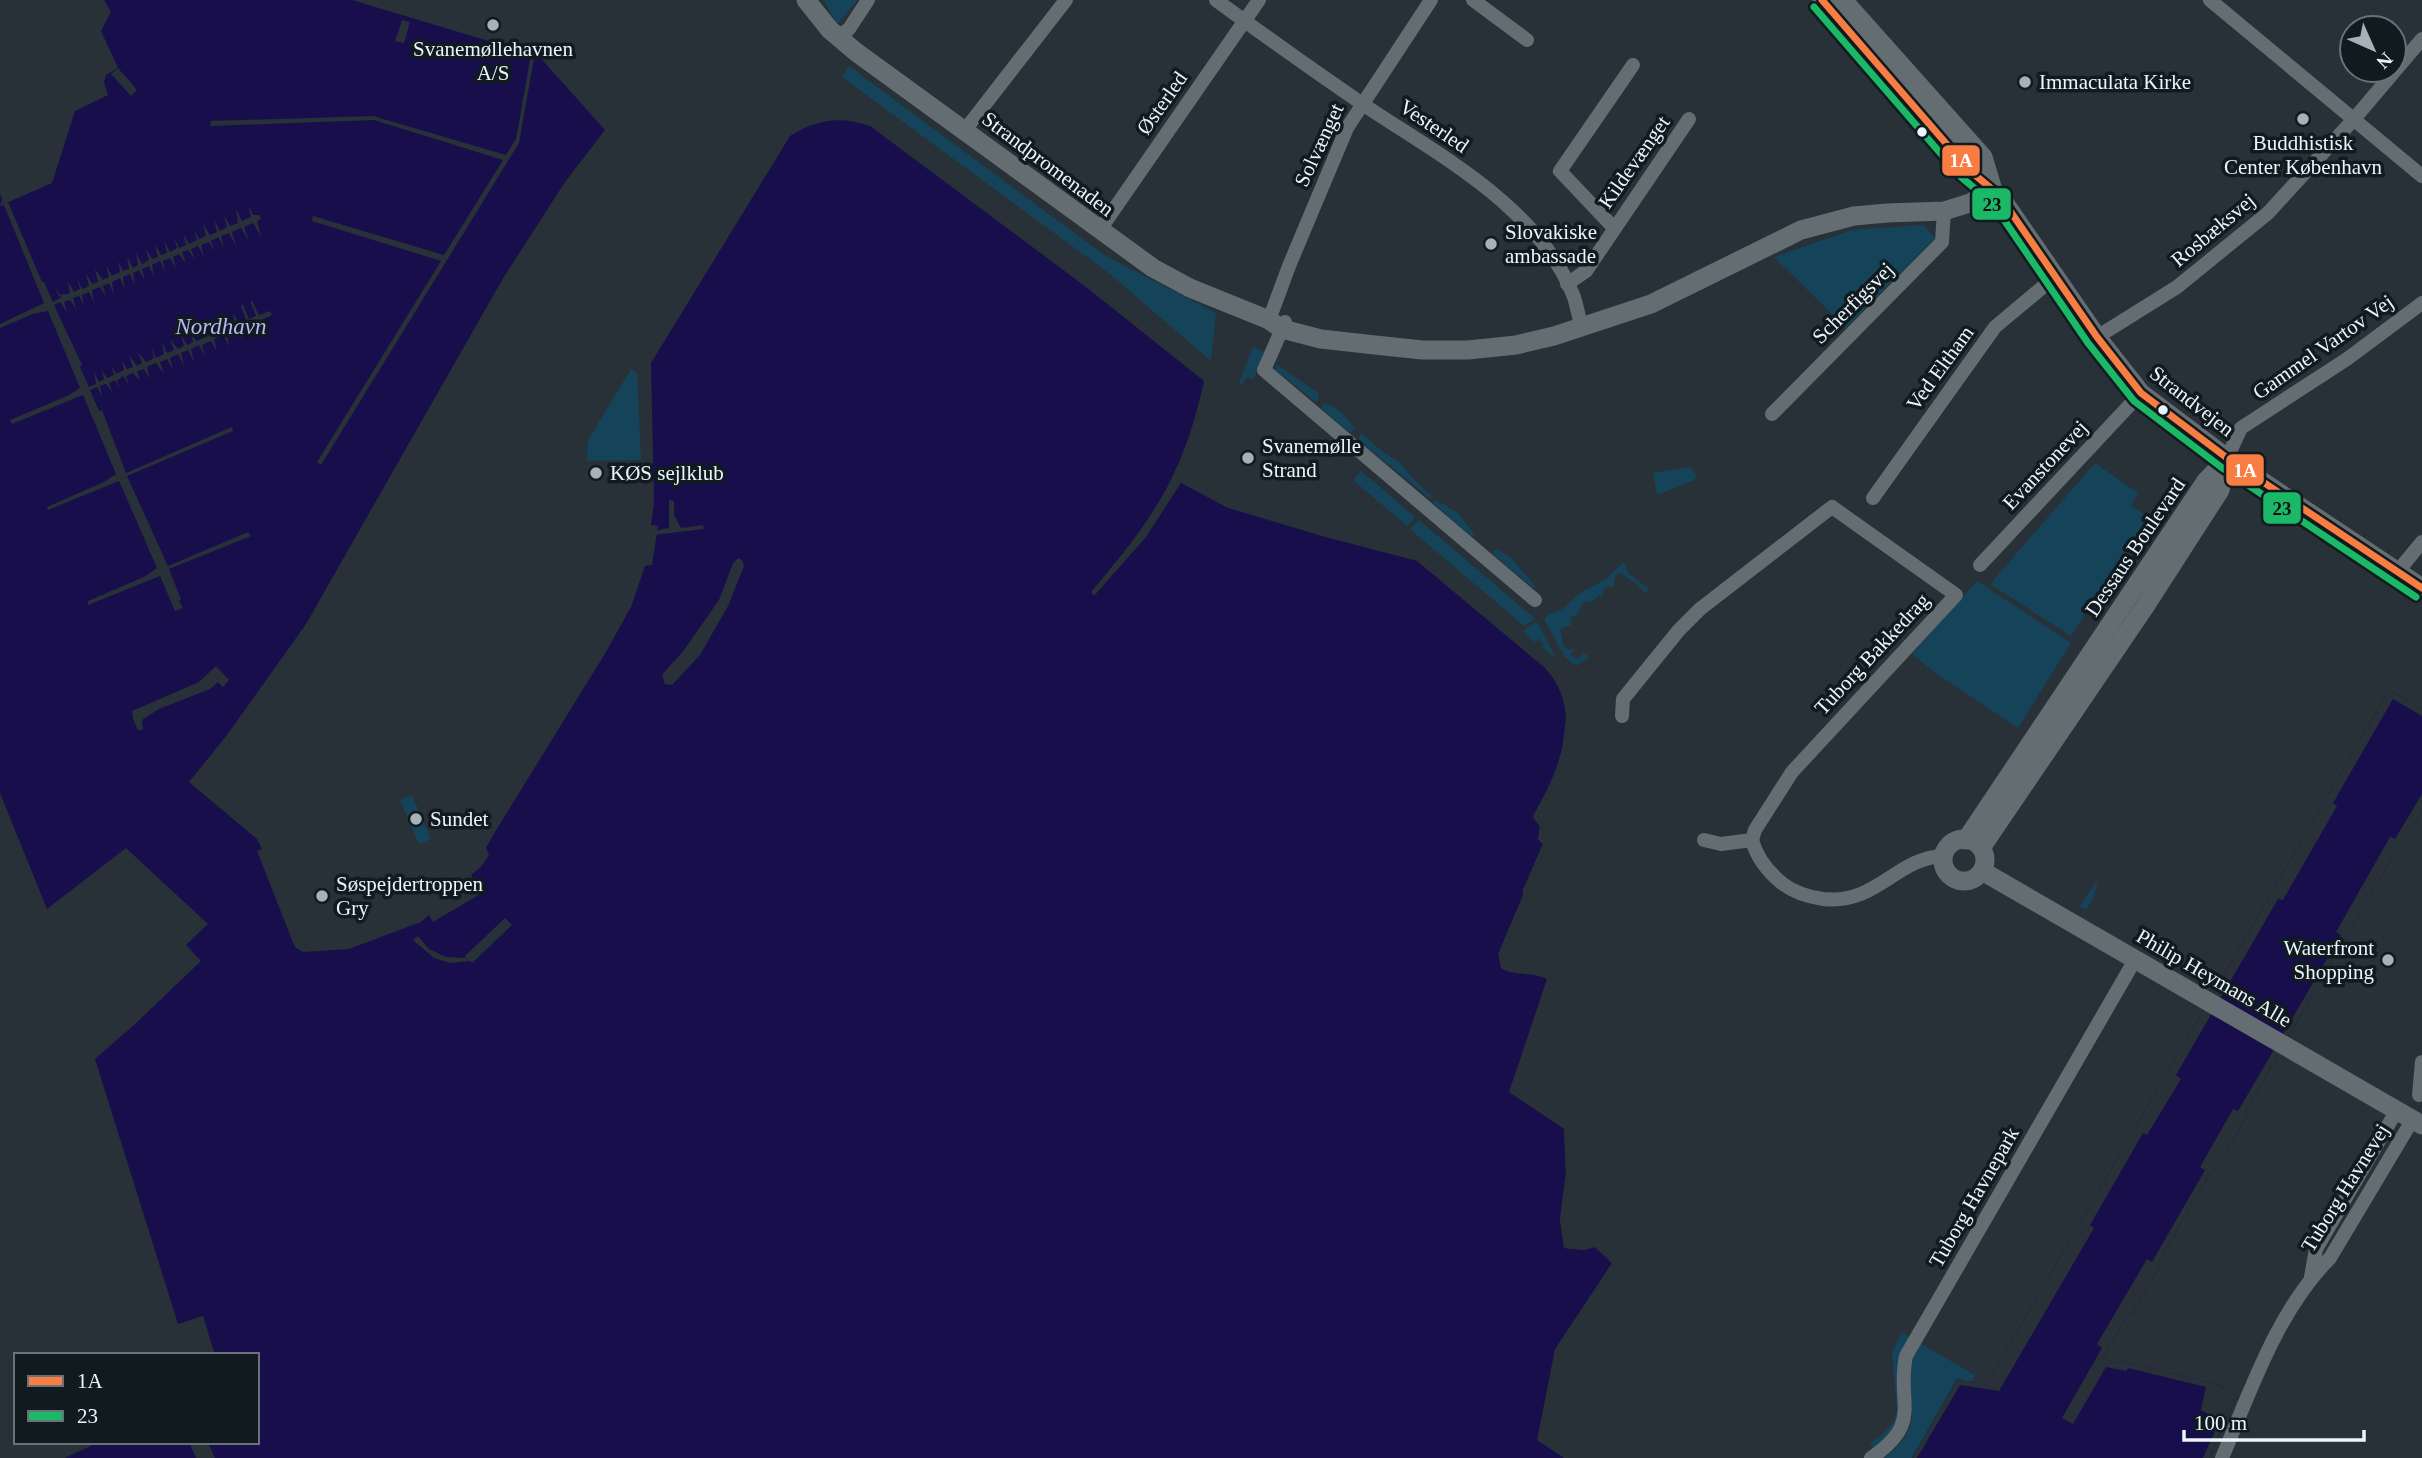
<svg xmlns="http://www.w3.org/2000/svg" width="2422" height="1458" viewBox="0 0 2422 1458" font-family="'Times New Roman',serif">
  <rect width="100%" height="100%" fill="#273137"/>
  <g fill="#15445a">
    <polygon points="824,0 858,0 837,24"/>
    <polygon points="849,66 1104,255 1216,313 1211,361 1110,274 842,77"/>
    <polygon points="1924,225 1935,238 1846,328 1774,257 1852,230"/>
    <polygon points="1253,347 1264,352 1253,380 1248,377 1241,385 1239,383"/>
    <polygon points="1276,364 1318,393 1319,397 1317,403 1276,370"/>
    <polygon points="631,369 637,373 641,460 587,461 588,440"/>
    <polygon points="1324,404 1329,404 1345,416 1355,429 1350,433 1321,408"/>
    <polygon points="1361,433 1383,452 1398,461 1417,483 1432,496 1431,499 1358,440"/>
    <polygon points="2095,463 2138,493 2131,505 2148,517 2071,636 1990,584"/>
    <polygon points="1691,467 1697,477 1695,480 1657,495 1653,473"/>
    <polygon points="1361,471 1415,517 1407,526 1353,480"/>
    <polygon points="1436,500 1458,513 1475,535 1471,536 1433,503"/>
    <polygon points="1419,520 1532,616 1535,619 1524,626 1410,529"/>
    <polygon points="1496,548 1512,559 1537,588 1533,588 1493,554"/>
    <polygon points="1624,562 1628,573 1649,589 1645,593 1638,585 1621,573 1616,575 1613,587 1605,587 1602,597 1599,595 1594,601 1583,602 1579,612 1571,618 1571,625 1560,629 1564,647 1569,650 1575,648 1571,654 1574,658 1579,658 1584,653 1589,657 1576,666 1564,656 1544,619 1549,613 1553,614 1565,607 1580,593 1606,579"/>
    <polygon points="1977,581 2071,643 2018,728 1934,672 1912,654"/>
    <polygon points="1537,622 1555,656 1554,657 1542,647 1544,644 1539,639 1535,642 1523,631"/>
    <polygon points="412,795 431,839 419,844 400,800"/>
    <polygon points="2099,878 2093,898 2086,910 2076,905 2080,906"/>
    <path d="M1902,1332L1911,1338L1900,1422L1875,1450L1870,1443C1884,1434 1894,1427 1897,1410L1892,1352Z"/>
    <path d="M1921,1344L1975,1375L1971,1382L1957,1379L1912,1458H1884C1928,1425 1905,1407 1912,1364C1913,1357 1918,1350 1921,1344Z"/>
  </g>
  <g fill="#180e4b">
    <path d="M104,0H352L532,54L536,53L605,130L565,182L502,280L306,624L227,735L189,782L257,839L262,849L257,851L292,940L296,948L303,952L349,949L421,922L429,915L433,922L482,893L471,875L481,867L489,855L486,848L495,832L606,652L631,607L645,566L652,565L658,526L651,525L654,503L651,363L790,136C817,119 840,116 870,126L1086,287L1204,381C1197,413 1188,444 1174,473C1154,517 1122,555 1091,592L1094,596L1146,537L1181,483L1228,508L1322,536L1417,561L1545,668C1586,712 1558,772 1533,816L1540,827L1538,839L1543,844L1523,890V895L1498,954L1501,968C1515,977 1532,971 1547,979L1509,1092L1564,1129L1566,1173L1560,1219L1564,1248L1584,1250L1595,1247L1612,1263L1555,1349L1537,1440L1564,1458H65L99,1442H257V1355H215L203,1316L178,1324L95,1059L133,1026L201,961L186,945L208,924L126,848L47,909L0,793V194L4,204L52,183L75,111L108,95L104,82L106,75L118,68L101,31L111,12Z"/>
    <polygon points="2389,690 2422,709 2422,812 2407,838 2404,837 2244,1114 2247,1116 2213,1174 2210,1173 2157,1265 2159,1267 2132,1314 2129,1313 2102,1359 2120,1364 2122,1361 2223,1386 2222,1389 2237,1396 2209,1458 1912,1458 1957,1379 1986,1385"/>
  </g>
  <g fill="#273137">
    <polygon points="402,20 410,22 404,43 395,41"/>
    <polygon points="535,53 519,143 321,465 317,462 441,261 312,221 313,216 444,255 503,160 374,120 210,126 211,121 373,116 506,155 516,139 531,54"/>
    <polygon points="118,68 137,90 131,96 111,74"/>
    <polygon points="2,200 4,204 8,202 42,282 44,282 53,302 62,297 59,296 55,287 60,295 70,293 68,282 74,292 80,289 77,277 82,289 89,286 86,273 92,284 98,282 95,269 103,280 109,277 106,265 112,276 120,272 118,261 123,271 129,269 127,257 133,268 138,265 136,253 142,264 149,260 146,249 152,259 158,257 155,245 161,255 167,253 164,241 170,252 177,248 174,237 179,248 186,245 183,233 189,244 197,240 194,229 199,239 206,236 203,224 210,235 217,232 214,220 220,231 227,227 224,215 230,226 238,223 236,209 242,221 251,217 248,205 253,215 259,215 261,219 257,221 261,237 253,223 244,227 249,241 241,228 232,232 236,246 229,233 221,236 224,248 218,237 211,241 215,252 209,242 201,245 204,257 198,246 191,249 195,260 188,250 182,252 186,264 179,254 173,257 176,268 170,258 163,261 165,272 160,261 152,265 154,277 149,266 142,269 145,281 139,270 133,273 135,285 130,274 123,277 125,289 120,278 112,282 114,294 109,283 103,286 106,297 100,287 92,290 94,302 89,292 82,295 84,305 79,296 73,298 76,309 70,300 64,302 67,312 60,302 54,305 82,365 80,367 89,387 96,384 94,372 99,382 104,379 101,369 107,378 114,375 111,365 116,374 124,370 122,361 127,369 133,367 129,355 137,366 142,363 138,352 146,362 154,358 151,347 156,358 164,354 162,342 167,353 174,350 170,339 178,349 184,346 181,334 187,345 193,342 190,331 196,341 204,338 202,326 207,336 214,333 211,322 216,333 224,329 221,318 227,328 235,325 233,313 239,323 246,320 241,305 243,305 249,319 256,316 250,301 252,301 259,315 270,311 272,315 261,320 266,338 257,321 251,324 255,337 248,325 240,329 243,341 236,330 227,334 229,347 224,336 214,339 217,352 211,341 202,345 205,357 199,345 191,349 194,362 188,350 181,353 184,366 178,354 170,358 173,370 167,359 160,362 164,374 156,363 147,367 150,379 144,369 137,371 140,381 133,373 126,376 129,385 123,376 117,381 119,389 115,380 109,383 112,392 106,384 100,386 102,396 97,387 90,390 99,411 102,410 126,473 232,427 233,431 127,476 168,566 248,532 251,536 169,569 181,599 179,601 183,608 175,611 160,576 88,605 88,601 144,577 157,568 119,481 48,510 47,507 104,482 116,474 83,395 12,424 10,420 67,396 80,388 48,311 33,314 0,328 0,324 44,303 4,205 0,206"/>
    <polygon points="669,500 674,501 674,515 681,528 703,525 704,529 653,535 654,531 669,528"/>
    <polygon points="738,558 742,560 744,566 728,606 700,655 672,685 665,684 662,675 684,650 719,600 733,563"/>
    <polygon points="216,666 229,680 223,687 218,682 210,689 159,709 142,720 143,730 138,730 133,719 132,711 199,682"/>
    <polygon points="2389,690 2422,709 2422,716 2393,699 2333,803 2337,806 2283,900 2278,899 2176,1075 2181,1079 2147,1135 2143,1133 2090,1225 2094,1228 1999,1391 1960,1385 1917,1458 1912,1458 1957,1379 1986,1385"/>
    <polygon points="1567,712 1570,714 1565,750 1556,782 1537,816 1543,826 1542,838 1547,844 1526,891 1526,896 1523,895 1523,890 1543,844 1538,839 1540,827 1533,817 1553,781 1562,749"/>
    <polygon points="2422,794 2422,812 2407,838 2404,837 2244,1114 2247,1116 2213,1174 2210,1173 2157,1265 2159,1267 2132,1314 2129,1313 2102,1359 2120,1364 2122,1361 2223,1386 2222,1389 2237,1396 2209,1458 2203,1458 2220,1420 2201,1410 2206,1387 2128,1368 2126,1371 2106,1367 2073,1424 2062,1418 2102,1348 2097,1344 2147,1259 2152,1262 2205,1170 2200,1167 2233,1109 2238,1111 2341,935 2336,932 2390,837 2395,839"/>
    <polygon points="505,918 512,925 472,963 470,961 450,963 434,958 413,940 418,936 429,949 446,957 466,958 465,956"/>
    <polygon points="1564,1129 1567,1131 1569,1172 1563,1219 1567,1245 1583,1247 1596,1244 1613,1260 1612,1263 1595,1247 1584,1250 1564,1248 1560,1219 1566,1173"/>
    <polygon points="189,1442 208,1442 215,1458 196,1458"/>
  </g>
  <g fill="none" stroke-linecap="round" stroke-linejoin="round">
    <g stroke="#646d72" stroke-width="14">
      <path d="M1216,0C1265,36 1314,71 1364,105C1440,156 1539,207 1574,297C1577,307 1579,318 1582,328"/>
      <polyline points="1473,0 1527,40"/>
      <polyline points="2210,0 2422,176"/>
      <polyline points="838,37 849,29 868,0"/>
      <polyline points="965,130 1066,0"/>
      <polyline points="1614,228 1560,171 1633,65"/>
      <polyline points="1099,231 1259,0"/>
      <polyline points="1567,284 1586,271 1689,119"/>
      <polyline points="1269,320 1289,266 1347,128 1431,0"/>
      <polyline points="1285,322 1264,370 1535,600"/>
      <polyline points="2097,337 2177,287 2268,213 2354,119 2422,39"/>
      <polyline points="1772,414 1942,242 1944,211"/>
      <polyline points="2227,458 2241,428 2347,359 2422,303"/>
      <polyline points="1873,498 1995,327 2056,276"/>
      <polyline points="1980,565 2141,393"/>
      <polyline points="2398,571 2422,542"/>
      <polyline points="1622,716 1623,699 1679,630 1700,609 1832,507 1956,595 1792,772 1755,830 1752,840"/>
      <polyline points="1704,840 1721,844 1752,840"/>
      <path d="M1752,840C1757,859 1768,872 1783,884C1795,893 1809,897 1823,899C1877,905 1896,858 1943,856"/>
      <polyline points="2419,1095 2422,1062"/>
      <polyline points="2311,1277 2316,1249 2397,1110"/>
      <path d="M1871,1458C1924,1422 1896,1404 1906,1356L2136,958"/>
      <path d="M2222,1458C2251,1390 2277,1311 2330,1258L2413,1119"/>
    </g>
    <g stroke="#646d72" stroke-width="19">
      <polyline points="806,0 830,30 856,52 1153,268 1190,288 1269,320 1282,329 1321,339 1375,345 1422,350 1468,350 1516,345 1554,336 1651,304 1801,230 1854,216 1887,213 1944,211 1970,203 1993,190"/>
      <polyline points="1822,0 1969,170 1993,190 2006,205 2097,337 2141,393 2227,458 2422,588"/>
      <polyline points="1843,0 1983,157 1993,190"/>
      <circle cx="1964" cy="860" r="21"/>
      <polyline points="1966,840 2206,481 2227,459"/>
      <polyline points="1981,848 2144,608 2220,490 2227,458"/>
      <polyline points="1982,871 2422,1125"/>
    </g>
    <defs>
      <polyline id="bus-1" points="1822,0 1969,170 1993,190 2006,205 2097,337 2141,393 2227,458 2422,588"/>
      <polyline id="bus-2" points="1814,7 1961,177 1986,198 1998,211 2088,343 2134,401 2221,467 2416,597"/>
    </defs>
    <use href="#bus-1" stroke="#111a1f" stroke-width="12"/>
    <use href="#bus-2" stroke="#111a1f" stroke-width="12"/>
    <use href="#bus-1" stroke="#f77d43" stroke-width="7"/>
    <use href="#bus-2" stroke="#1ab867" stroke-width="7"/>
  </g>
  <g fill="#a6b1b8" stroke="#111a1f" stroke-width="2.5">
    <circle cx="493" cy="25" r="7"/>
    <circle cx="2025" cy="82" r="7"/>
    <circle cx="2303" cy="119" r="7"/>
    <circle cx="1491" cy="244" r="7"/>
    <circle cx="1248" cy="458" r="7"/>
    <circle cx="596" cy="473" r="7"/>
    <circle cx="416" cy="819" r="7"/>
    <circle cx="322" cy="896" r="7"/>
    <circle cx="2388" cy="960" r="7"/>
  </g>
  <g fill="#eaf6fd" stroke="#111a1f" stroke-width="2.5">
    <circle cx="1922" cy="132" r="6"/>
    <circle cx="2163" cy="410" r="6"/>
  </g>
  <g text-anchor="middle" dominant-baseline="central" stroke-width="7" stroke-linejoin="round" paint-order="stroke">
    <g font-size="21" fill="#eaf6fd" stroke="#111a1f" text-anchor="start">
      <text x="493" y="49" text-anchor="middle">Svanemøllehavnen<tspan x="493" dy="24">A/S</tspan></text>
      <text x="2039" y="82">Immaculata Kirke</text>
      <text x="2303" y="143" text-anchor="middle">Buddhistisk<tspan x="2303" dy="24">Center København</tspan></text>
      <text x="1505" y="232">Slovakiske<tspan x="1505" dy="24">ambassade</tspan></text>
      <text x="1262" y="446">Svanemølle<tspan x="1262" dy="24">Strand</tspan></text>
      <text x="610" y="473">KØS sejlklub</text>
      <text x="430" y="819">Sundet</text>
      <text x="336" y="884">Søspejdertroppen<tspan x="336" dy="24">Gry</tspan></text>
      <text x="2374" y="948" text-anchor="end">Waterfront<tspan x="2374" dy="24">Shopping</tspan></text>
    </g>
    <g font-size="21" fill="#eaf6fd" stroke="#111a1f">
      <text transform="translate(1162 103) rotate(-55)">Østerled</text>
      <text transform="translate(1434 126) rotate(34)">Vesterled</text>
      <text transform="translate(1319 145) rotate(-65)">Solvænget</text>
      <text transform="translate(1634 162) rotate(-55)">Kildevænget</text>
      <text transform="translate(1048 164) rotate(37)">Strandpromenaden</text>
      <text transform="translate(2213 230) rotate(-40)">Rosbæksvej</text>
      <text transform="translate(1853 303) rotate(-45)">Scherfigsvej</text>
      <text transform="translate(2323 347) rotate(-35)">Gammel Vartov Vej</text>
      <text transform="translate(1940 368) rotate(-54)">Ved Eltham</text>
      <text transform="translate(2192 401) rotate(38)">Strandvejen</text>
      <text transform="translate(2045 465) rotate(-47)">Evanstonevej</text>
      <text transform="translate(2135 547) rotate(-56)">Dessaus Boulevard</text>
      <text transform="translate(1872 654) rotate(-47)">Tuborg Bakkedrag</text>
      <text transform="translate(2214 978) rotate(30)">Philip Heymans Alle</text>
      <text transform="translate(2345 1188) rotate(-58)">Tuborg Havnevej</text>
      <text transform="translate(1974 1197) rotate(-60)">Tuborg Havnepark</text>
    </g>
    <g font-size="23" font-style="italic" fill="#b5b9f6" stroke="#111a1f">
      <text x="221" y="326">Nordhavn</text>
    </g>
  </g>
  <g stroke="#111a1f" stroke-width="2.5">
    <rect x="1941" y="144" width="40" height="33" rx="7" fill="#f77d43"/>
    <rect x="1971" y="187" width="41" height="34" rx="7" fill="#1ab867"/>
    <rect x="2225" y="453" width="40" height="34" rx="7" fill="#f77d43"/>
    <rect x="2262" y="491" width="40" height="34" rx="7" fill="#1ab867"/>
  </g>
  <g font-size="19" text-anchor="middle" font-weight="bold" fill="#fff">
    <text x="1961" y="167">1A</text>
    <text x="2245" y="477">1A</text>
  </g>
  <g font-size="19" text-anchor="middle" font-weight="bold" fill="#111">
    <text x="1992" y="211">23</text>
    <text x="2282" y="515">23</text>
  </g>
  <rect x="14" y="1353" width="245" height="91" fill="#111a1f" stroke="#687278" stroke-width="2"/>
  <rect x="28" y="1376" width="35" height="10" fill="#f77d43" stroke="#687278" stroke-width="2"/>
  <text x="77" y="1388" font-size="21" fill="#eaf6fd">1A</text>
  <rect x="28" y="1411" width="35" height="10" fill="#1ab867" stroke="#687278" stroke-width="2"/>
  <text x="77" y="1423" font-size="21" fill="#eaf6fd">23</text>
  <g transform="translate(2373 49) rotate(135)"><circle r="33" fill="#111a1f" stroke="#687278" stroke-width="2"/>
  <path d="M0-5L12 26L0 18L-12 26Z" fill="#a6b1b8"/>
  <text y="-10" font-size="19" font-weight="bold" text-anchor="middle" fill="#eaf6fd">N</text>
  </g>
  <path d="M2184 1430v10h180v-10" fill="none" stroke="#eaf6fd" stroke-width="3.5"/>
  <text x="2194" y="1430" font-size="21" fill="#eaf6fd" stroke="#111a1f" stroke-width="5" paint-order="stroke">100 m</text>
</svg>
